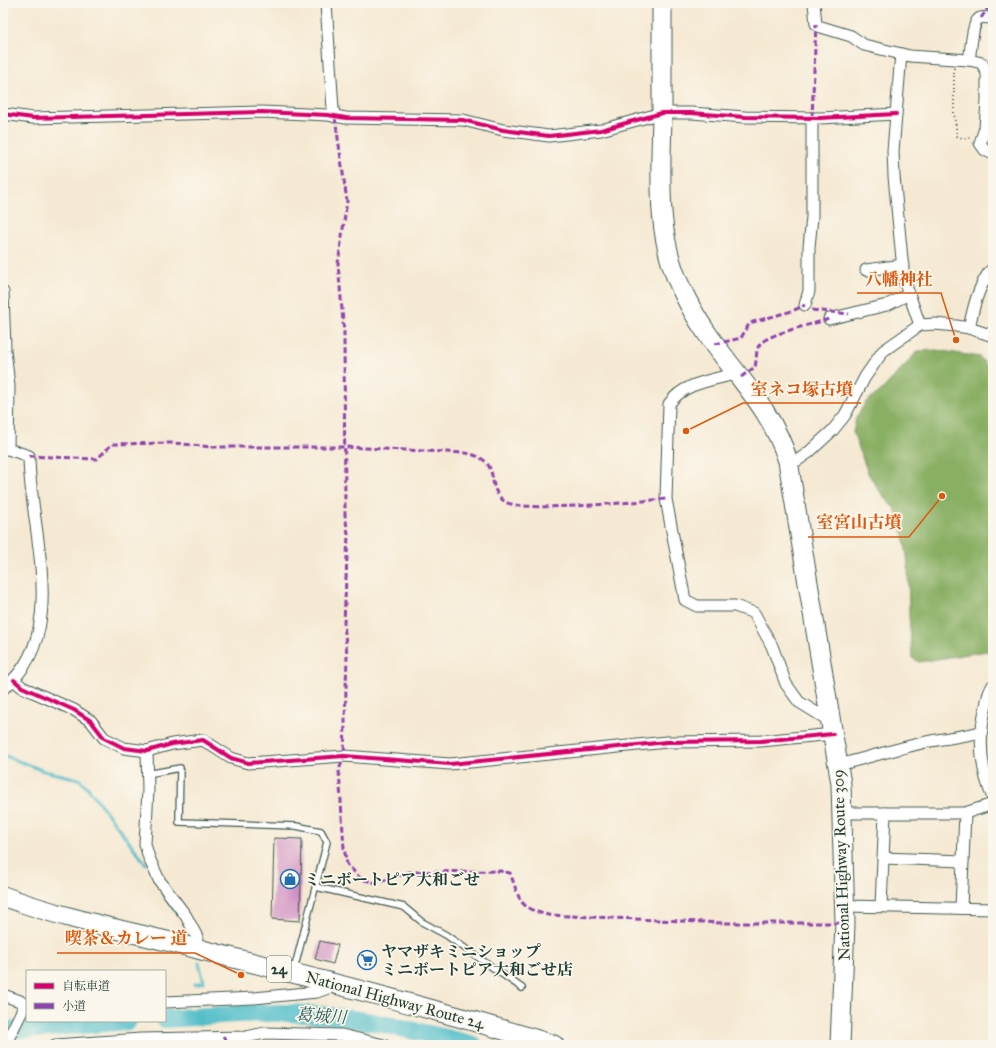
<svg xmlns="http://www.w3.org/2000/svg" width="996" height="1048" viewBox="0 0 996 1048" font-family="'IM FELL Great Primer','Noto Serif JP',serif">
  <rect width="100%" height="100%" fill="#fbf7ec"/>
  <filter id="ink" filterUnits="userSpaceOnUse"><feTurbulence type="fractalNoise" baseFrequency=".025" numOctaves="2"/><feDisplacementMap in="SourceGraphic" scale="8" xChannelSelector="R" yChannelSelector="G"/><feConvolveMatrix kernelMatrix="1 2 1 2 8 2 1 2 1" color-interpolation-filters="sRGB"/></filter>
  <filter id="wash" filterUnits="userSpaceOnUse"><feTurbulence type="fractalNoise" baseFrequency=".012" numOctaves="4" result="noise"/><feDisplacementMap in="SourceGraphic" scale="16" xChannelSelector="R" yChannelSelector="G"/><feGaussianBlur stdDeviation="0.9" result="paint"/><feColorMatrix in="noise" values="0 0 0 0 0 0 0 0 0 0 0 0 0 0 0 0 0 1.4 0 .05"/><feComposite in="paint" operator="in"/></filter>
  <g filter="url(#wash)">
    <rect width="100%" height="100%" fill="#f5e9d3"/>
    <polygon fill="#89af64" stroke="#54764c" points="936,350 980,357 993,374 993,650 919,662 912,658 909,615 908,564 904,536 895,509 880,492 868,473 853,432 856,418 866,402 881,391 918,351"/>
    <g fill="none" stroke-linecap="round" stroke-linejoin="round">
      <g stroke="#4fbdc9" stroke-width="3">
        <polyline points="3,755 44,771 79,779 88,788 146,864"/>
        <polyline points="163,894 178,914"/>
        <polyline points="195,984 204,982 199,963"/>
      </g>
      <g stroke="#4fbdc9" stroke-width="18">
        <path d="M165,1019C201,1017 238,1013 274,1013C342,1012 408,1029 474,1045"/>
        <polyline points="3,1030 35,1029 128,1021"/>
      </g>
    </g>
    <g id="blocks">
      <g fill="#d190c2">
        <polygon points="274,838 302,839 300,921 272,919"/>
        <polygon points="320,941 338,945 333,964 315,959"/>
      </g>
    </g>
  </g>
  <g filter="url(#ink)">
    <use href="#blocks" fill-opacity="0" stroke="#3f574c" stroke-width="1"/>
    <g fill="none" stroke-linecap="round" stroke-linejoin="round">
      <defs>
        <g id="service">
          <polyline points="147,774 180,768 179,822 296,826 321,831 327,842 294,970"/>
          <polyline points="316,887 404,907 422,922 446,935 522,988"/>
        </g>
        <g id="minor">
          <polyline points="326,3 333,109 335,117"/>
          <polyline points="814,3 816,24 818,26 851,36 864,45 910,56 969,60 982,63 987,73 987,102 993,102"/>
          <polyline points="901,54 893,151 894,176 904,280 920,325"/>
          <path d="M969,60C971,52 972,20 980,18C984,17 989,18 993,19"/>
          <polyline points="987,102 985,128 980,143 985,150 993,154"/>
          <polyline points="3,114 33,118 262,112 328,115 346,118 463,120 503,130 549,136 601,130 662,113 691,113 745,117 820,118 896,114"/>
          <polyline points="866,270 903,265"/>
          <polyline points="3,292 5,350 9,386 8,449"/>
          <polyline points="805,305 809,291 809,247 812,217 812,118"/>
          <polyline points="829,319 887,305 909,294"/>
          <path d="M969,328C973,309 978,287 990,271H993"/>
          <path d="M738,373C714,380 684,382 669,404L666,499L685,600L697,606H735L754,613L772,646L786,684L799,702L830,721"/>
          <path d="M3,449H8L29,456C29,529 72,635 3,689"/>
          <polyline points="788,461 798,460 808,453 833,430 845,415 865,377 883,351 920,325 935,324 956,326 969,328 993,336"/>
          <polyline points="14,680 22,687 74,710 91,721 104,738 124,748 147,751 172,744 203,740 231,758 248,763 344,756 450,764 667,742 761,741 833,734"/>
          <path d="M993,685C989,691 987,699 986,706C978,737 980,768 993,798"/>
          <polyline points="147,751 148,790 145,844 149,858 159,880 186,916 197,937 196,948"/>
          <path d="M839,765C868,757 897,749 926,742C944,738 962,737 980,732"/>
          <polyline points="843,813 965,813 993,804"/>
          <polyline points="883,858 963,861"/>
          <polyline points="845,906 993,909"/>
          <polyline points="881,906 885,813"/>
          <polyline points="961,908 965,813"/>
          <polyline points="3,995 20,1001 25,1005 27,1005"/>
          <polyline points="165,1002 254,998 317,992 336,985"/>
          <polyline points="5,1045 25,1005"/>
          <polyline points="55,1045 141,1039 246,1037 265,1033 342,1035 384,1045"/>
        </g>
        <g id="trunk">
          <path d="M662,3C662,40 662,78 662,115C661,173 655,237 682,290C689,305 697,319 706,332C737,378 771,407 788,461L841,784L845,923L840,1045"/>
          <path d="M3,896C67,920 133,932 198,949C317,979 437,1009 554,1045"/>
        </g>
      </defs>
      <use href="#service" stroke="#3f574c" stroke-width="8"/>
      <use href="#minor" stroke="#3f574c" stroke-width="13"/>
      <use href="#trunk" stroke="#3f574c" stroke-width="21"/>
      <polyline stroke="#3f574c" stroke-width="2" stroke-dasharray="1 3" stroke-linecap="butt" points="954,68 954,113 957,136 962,138 971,138"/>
      <use href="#service" stroke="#fff" stroke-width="5.5"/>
      <use href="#minor" stroke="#fff" stroke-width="11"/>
      <use href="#trunk" stroke="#fff" stroke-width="19"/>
      <g stroke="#8e44ad" stroke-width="3" stroke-dasharray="6 3" stroke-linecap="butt">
        <polyline points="981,18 988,8 989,3"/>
        <path d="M335,117L347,201L338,264L344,333L345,515L348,534L344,623L347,655L344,756L339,770L344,848L347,864L361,879L376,883L410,872L500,871L510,873C521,901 517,907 548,915L724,923H845"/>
        <polyline points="812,118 816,24"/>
        <polyline points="812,310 849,314"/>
        <polyline points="715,344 741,338 749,324 753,322 792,311 805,305"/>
        <path d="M741,377L755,367C757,360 755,348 761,343C771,333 814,324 829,319"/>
        <path d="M29,456L97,459L112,444L174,443L211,447H344L466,453C505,461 483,485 504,501C521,514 639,501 666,499"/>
        <polyline points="223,1036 229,1045"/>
      </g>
      <defs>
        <g id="cycleway">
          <polyline points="3,114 33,118 262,112 328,115 346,118 463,120 503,130 549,136 601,130 662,113 691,113 745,117 820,118 896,114"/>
          <polyline points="14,680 22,687 74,710 91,721 104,738 124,748 147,751 172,744 203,740 231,758 248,763 344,756 450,764 667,742 761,741 833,734"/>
        </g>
      </defs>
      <use href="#cycleway" stroke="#fbf7ec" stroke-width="6"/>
      <use href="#cycleway" stroke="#d6006c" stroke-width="4"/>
    </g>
  </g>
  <defs>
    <symbol id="shop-ring" viewBox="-11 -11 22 22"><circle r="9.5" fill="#fbf7ec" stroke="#1f6fb2" stroke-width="1.5"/><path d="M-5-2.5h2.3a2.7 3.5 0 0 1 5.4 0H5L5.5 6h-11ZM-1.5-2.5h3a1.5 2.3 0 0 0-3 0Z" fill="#1f6fb2"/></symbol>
    <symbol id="supermarket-ring" viewBox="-11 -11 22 22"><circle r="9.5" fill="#fbf7ec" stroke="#1f6fb2" stroke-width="1.5"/><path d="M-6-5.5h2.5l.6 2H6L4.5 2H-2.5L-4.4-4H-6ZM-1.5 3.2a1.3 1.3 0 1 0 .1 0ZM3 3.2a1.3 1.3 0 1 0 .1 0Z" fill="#1f6fb2"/></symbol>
  </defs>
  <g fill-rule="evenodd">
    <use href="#shop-ring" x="279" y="868" width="22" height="22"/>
    <use href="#supermarket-ring" x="356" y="949" width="22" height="22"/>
  </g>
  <g text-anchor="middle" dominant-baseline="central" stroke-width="3.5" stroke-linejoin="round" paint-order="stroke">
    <rect fill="#fbf7ec" stroke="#61756b" stroke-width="1" x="267" y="956" width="24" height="26" rx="3"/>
    <g font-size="15" font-weight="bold" fill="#1f3d34">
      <text x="279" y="969">24</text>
    </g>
    <g font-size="16" fill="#1f3d34" stroke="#fbf7ec">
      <text transform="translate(841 865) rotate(-92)">National Highway Route 309</text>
      <text transform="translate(395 1000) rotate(15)">National Highway Route 24</text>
    </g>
    <g font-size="16" font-weight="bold" fill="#1f3d34" stroke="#fbf7ec" text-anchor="start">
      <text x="304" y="879">ミニボートピア大和ごせ</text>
      <text x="381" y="951">ヤマザキミニショップ<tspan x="381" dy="18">ミニボートピア大和ごせ店</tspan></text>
    </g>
    <g font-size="17" font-style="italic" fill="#2b5d59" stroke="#fbf7ec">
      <text transform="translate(321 1016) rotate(4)">葛城川</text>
    </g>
  </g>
  <path fill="none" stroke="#de580e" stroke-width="1.5" d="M956 340L941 293H857M686 431L743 403H861M942 496L909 537H808M241 975L195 953H57"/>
  <g fill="#de580e" stroke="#fbf7ec" stroke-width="1.5">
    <circle cx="956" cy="340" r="4"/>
    <circle cx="686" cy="431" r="4"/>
    <circle cx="942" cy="496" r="4"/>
    <circle cx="241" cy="975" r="4"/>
  </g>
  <g font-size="17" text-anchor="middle" font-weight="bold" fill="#de580e" stroke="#fbf7ec" stroke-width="3.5" stroke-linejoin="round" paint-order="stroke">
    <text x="899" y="285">八幡神社</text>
    <text x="802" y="395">室ネコ塚古墳</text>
    <text x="859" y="528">室宮山古墳</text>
    <text x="126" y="944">喫茶＆カレー 道</text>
  </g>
  <rect width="996" height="1048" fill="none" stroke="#fbf7ec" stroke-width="16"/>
  <rect x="26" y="970" width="140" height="52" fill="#fbf7ec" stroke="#a3ada2"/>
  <rect x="34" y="983" width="20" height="6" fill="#d6006c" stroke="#a3ada2"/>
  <text x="62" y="990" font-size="12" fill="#1f3d34">自転車道</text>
  <rect x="34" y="1003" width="20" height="6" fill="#8e44ad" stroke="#a3ada2"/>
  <text x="62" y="1010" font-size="12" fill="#1f3d34">小道</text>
</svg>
